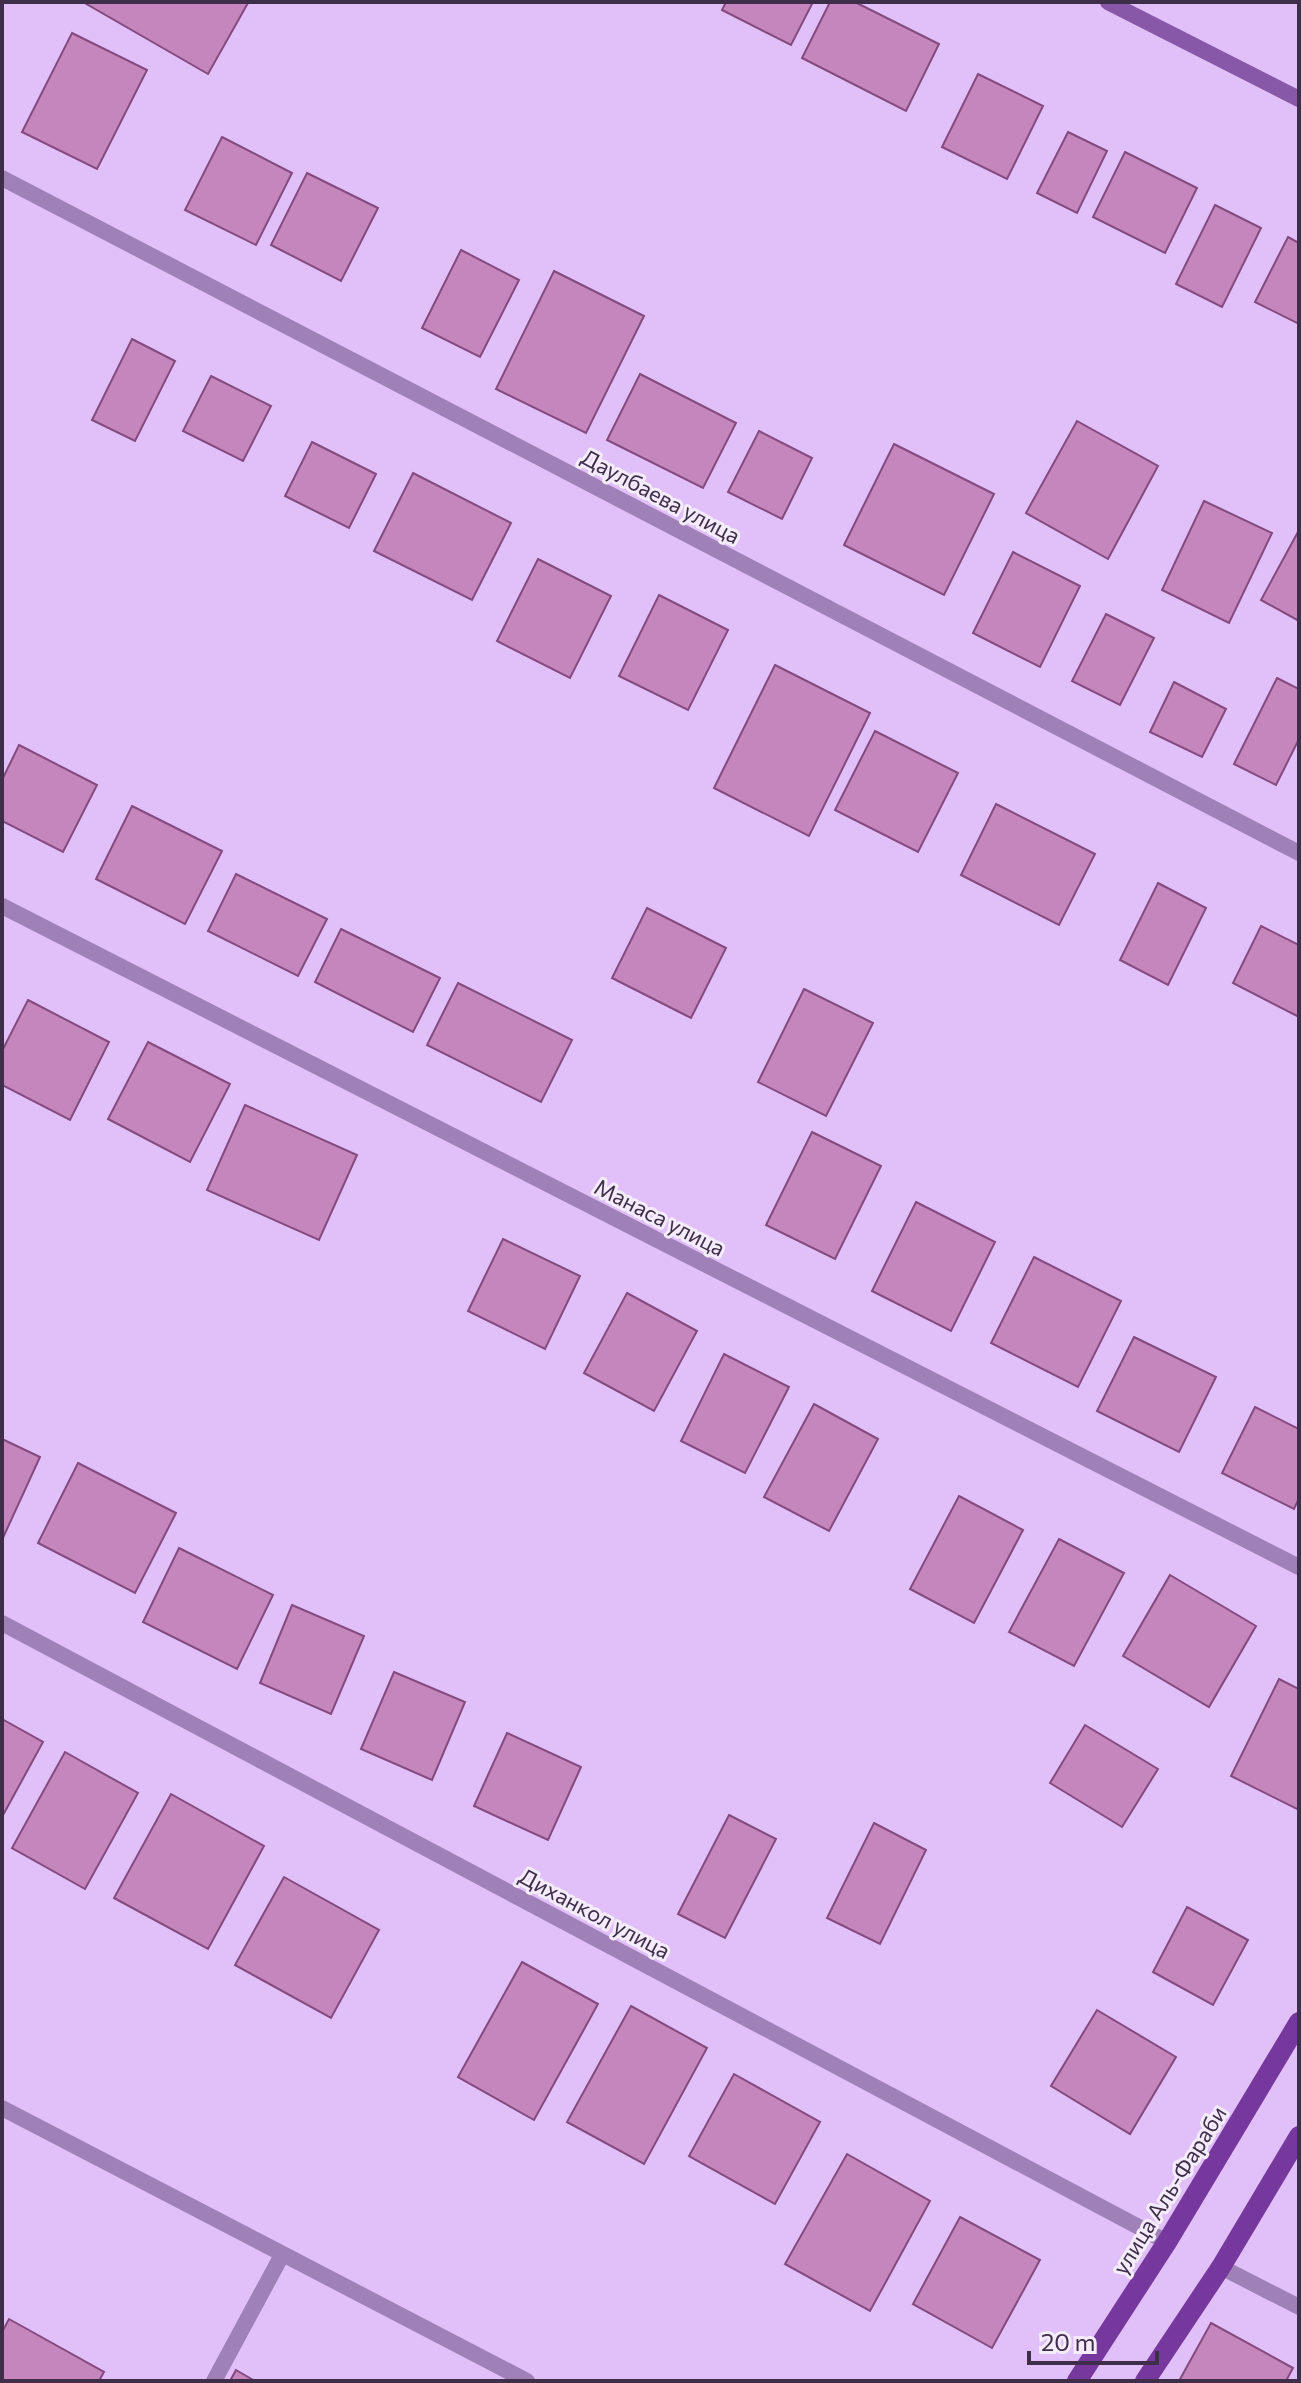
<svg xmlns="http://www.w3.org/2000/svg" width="1301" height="2383" viewBox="0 0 1301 2383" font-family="Commissioner,sans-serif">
  <rect width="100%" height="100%" fill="#e1c0f9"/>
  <g fill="#c486bd" stroke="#844a7f" stroke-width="2">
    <polygon points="83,2 246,2 248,3 208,74"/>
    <polygon points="726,2 813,2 791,45 722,10"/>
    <polygon points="830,2 855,2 939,44 906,111 802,58"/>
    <polygon points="72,33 147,70 97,169 22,132"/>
    <polygon points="978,74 1043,106 1007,179 942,147"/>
    <polygon points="1068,132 1107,151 1077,213 1037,193"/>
    <polygon points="222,137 292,173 256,245 185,210"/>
    <polygon points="1125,152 1197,188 1165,253 1093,217"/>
    <polygon points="307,173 378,208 341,281 271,245"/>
    <polygon points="1215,205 1261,228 1222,307 1176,284"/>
    <polygon points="1288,237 1299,243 1299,324 1255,302"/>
    <polygon points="461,250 519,280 480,357 422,328"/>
    <polygon points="554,271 644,316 586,433 496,389"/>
    <polygon points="132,339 175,361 135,441 92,420"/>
    <polygon points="640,374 736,423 703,488 607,440"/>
    <polygon points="211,376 271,406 243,461 183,431"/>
    <polygon points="1077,421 1158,466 1108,559 1026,513"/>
    <polygon points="759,431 812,458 782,519 728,492"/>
    <polygon points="312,442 376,474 349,528 285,496"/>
    <polygon points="894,444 994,494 944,595 844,545"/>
    <polygon points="413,473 511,523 472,600 374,551"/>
    <polygon points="1204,501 1272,533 1229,623 1162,590"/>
    <polygon points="1299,530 1299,621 1261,600"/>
    <polygon points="1013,552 1080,586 1040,667 973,633"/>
    <polygon points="538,559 611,596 570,678 497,641"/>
    <polygon points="659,595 728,630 688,710 619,676"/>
    <polygon points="1106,614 1154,638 1120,705 1072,681"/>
    <polygon points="775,665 870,713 809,836 714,788"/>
    <polygon points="1277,678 1299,689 1299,739 1276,785 1234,764"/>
    <polygon points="1174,682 1226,709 1202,757 1150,732"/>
    <polygon points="875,731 958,773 918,852 835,810"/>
    <polygon points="19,745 97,785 63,852 2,821 2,780"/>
    <polygon points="996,804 1095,854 1059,925 961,875"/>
    <polygon points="132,806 222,851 185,924 96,879"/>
    <polygon points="236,874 327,919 298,976 208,931"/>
    <polygon points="1158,883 1206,908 1168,985 1120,960"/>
    <polygon points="647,908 726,948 691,1018 612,978"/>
    <polygon points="1261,926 1299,945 1299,1017 1233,983"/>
    <polygon points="341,929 440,978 413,1032 315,982"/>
    <polygon points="458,983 572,1040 541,1102 427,1045"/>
    <polygon points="804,989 873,1023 826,1116 758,1082"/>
    <polygon points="28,1000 109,1042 70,1120 2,1085 2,1051"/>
    <polygon points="148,1042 230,1084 190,1162 108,1119"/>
    <polygon points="245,1105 357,1155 319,1240 207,1190"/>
    <polygon points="812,1132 881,1166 835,1259 766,1225"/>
    <polygon points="916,1202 995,1242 951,1331 872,1291"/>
    <polygon points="503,1239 580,1276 545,1349 468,1311"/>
    <polygon points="1034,1257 1121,1301 1078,1387 991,1343"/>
    <polygon points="627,1293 697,1331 654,1411 584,1373"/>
    <polygon points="1134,1337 1216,1377 1179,1452 1097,1411"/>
    <polygon points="724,1354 789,1387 745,1473 681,1441"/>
    <polygon points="814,1404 878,1439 829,1531 764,1497"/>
    <polygon points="1255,1407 1299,1429 1299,1498 1294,1509 1222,1473"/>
    <polygon points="2,1439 40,1457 2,1540"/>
    <polygon points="78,1463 176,1513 135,1593 38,1543"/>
    <polygon points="959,1496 1023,1530 974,1623 910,1589"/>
    <polygon points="1059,1539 1124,1573 1074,1666 1009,1632"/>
    <polygon points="179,1548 273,1595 237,1669 143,1622"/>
    <polygon points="1170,1575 1256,1626 1209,1707 1123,1656"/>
    <polygon points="292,1605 364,1636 331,1714 260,1683"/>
    <polygon points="394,1672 465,1702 432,1780 361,1749"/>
    <polygon points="1279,1679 1299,1689 1299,1810 1231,1776"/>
    <polygon points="2,1719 43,1742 2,1817"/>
    <polygon points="1085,1725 1158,1769 1122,1827 1050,1783"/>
    <polygon points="507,1733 581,1767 548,1840 474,1806"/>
    <polygon points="65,1752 138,1793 85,1889 12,1848"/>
    <polygon points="171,1794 264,1846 208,1949 114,1898"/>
    <polygon points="729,1815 776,1839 725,1938 678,1914"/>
    <polygon points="874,1823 926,1850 880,1944 827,1918"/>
    <polygon points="284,1877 379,1930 331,2018 235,1965"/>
    <polygon points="1187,1907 1248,1940 1213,2005 1153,1972"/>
    <polygon points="522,1962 598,2004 534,2120 458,2077"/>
    <polygon points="631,2006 707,2048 644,2164 567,2122"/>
    <polygon points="1097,2010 1176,2057 1130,2134 1051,2086"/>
    <polygon points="734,2074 820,2122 775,2204 689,2156"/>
    <polygon points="847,2154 930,2201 870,2311 785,2264"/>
    <polygon points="960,2217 1040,2260 992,2348 913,2304"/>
    <polygon points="9,2319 104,2372 99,2381 2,2381 2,2332"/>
    <polygon points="1211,2323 1293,2368 1286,2381 1179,2381"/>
    <polygon points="236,2370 255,2381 230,2381"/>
  </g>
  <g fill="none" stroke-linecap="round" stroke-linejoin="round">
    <g stroke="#a081b7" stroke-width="16">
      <polyline points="2,178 1299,853"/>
      <polyline points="2,906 1299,1567"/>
      <polyline points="2,1623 1167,2242"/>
      <polyline points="2,2108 527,2381"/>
      <polyline points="1221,2267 1299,2307"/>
      <polyline points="214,2381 282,2255"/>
    </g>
    <polyline stroke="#8858a8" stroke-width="16" points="1108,2 1299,99"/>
    <g stroke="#77389d" stroke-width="20">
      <polyline points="1077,2381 1167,2242 1299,2022"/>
      <polyline points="1145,2381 1221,2267 1299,2136"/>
    </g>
  </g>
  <g text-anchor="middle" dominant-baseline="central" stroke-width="6" stroke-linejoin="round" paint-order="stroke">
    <g font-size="22" fill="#3e2e4a" stroke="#f4ecfb">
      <text transform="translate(661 496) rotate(28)">Даулбаева улица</text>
      <text transform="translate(660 1217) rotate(27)">Манаса улица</text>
      <text transform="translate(595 1913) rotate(28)">Диханкол улица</text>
      <text transform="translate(1169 2190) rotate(-58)">улица Аль-Фараби</text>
    </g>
  </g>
  <rect width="1301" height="2383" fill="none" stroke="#3e2e4a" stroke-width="8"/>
  <path d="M1029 2351v12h128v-12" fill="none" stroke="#3e2e4a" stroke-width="4"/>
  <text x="1041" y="2351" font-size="24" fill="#3e2e4a" stroke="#f4ecfb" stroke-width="6" paint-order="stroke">20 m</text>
</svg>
